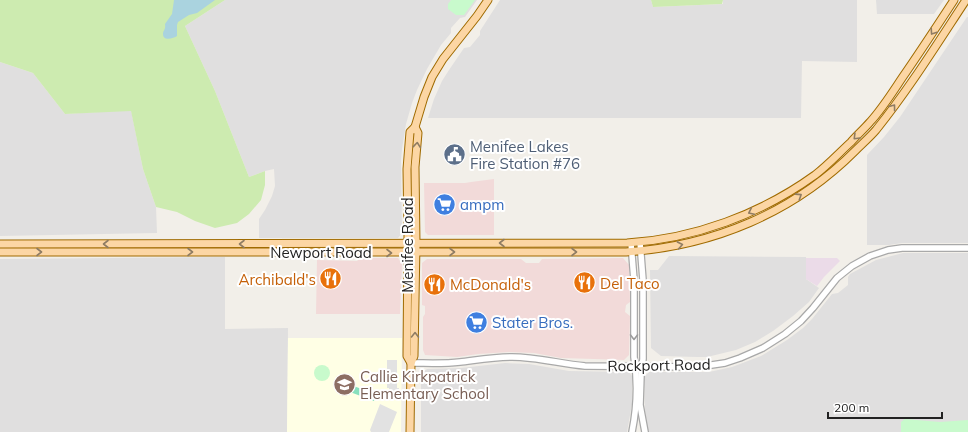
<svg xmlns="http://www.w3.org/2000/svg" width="968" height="432" viewBox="0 0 968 432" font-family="Mulish,sans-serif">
  <rect width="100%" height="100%" fill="#f2efe9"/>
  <g fill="#e0dfdf">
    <polygon points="225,0 477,0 465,17 460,18 451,28 451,33 441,45 427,69 417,90 412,103 406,124 402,149 401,161 402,233 398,238 259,238 259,219 265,210 272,196 275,186 274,169 265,171 249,177 215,91 185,26"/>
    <polygon points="500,0 651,0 653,7 723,4 723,0 857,0 857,62 802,61 801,118 428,118 434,99 442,81 449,70 464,48 470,47 480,35 480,31"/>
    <polygon points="876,0 944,0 934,14 877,14"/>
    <polygon points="967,17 968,17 968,243 902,243 889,245 867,245 867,155 884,137 900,117"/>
    <polygon points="0,62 33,73 65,114 131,110 143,169 156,207 157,233 0,236"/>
    <polygon points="903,253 968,253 968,432 648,432 645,410 644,377 649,372 709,372 732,367 761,356 787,340 803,328 812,319 832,294 838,293 848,285 848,277 850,274 876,260"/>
    <polygon points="669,256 806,257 806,279 819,288 809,302 793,316 773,331 755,342 736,350 707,357 697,357 661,356 651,348 650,270 658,270"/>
    <polygon points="225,257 225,329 288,328 287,432 0,432 0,259"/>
    <polygon points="505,363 529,364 569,371 629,372 632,376 632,404 627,432 421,432 421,374 427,369 461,368"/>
  </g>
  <g fill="#f2dad9">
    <polygon points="494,179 494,235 428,235 425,232 424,183 465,183 471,182"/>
    <polygon points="360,258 398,258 402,264 400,314 316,314 317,260 357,261"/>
    <polygon points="623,258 629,265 630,302 626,305 625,312 630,316 629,355 624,360 594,359 561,358 534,353 509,352 478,354 457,357 425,355 423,350 423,317 425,314 425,306 422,305 422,263 427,259 521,259 526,263 539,263 542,259"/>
  </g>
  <polygon fill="#ebdbe8" points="806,258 837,258 840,261 824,277 817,286 806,279"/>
  <polygon fill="#ffffe5" points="288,338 402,338 401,432 287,432"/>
  <g fill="#cdebb0">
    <polygon points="0,0 225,0 185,26 215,91 249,177 265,171 265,185 261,200 249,214 237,223 215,228 195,221 177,212 156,207 143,169 131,111 65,114 33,73 0,62"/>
    <polygon points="651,0 723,0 722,4 653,7"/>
  </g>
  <g fill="#c8facc">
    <polygon points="451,0 475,0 464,15 456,15 448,9 448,4"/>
    <circle cx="322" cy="373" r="8"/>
    <polygon points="905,419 940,422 968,420 968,432 901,432 901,422"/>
  </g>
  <polygon fill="#88e0be" points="345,383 376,394 374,401 342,389"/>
  <g fill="#e2e2e2">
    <polygon points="387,360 397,360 397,388 399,388 399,398 389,398 389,388 387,388"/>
    <polygon points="380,404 397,412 389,432 371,432 370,430"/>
  </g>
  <path fill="#aad3df" d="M174,0H215L197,13L189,15L178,22L177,25V36C174,38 163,42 163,34C163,30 166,30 165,24L172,14Z"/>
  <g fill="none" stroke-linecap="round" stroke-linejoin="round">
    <defs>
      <g id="minor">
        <polyline points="640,242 643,280 643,359 641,374 640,405 645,432"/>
        <path d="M631,243L634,280V357C638,382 637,407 632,432"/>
        <path d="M411,363C427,363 444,364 460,362C477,360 495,357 512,357C537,357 561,364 585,366L698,367L725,363L740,358L763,348L785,334L801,321L813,308L837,278L852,266L870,256L888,250L902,248H968"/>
      </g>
      <g id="major">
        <path d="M0,244L627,243C694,239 761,214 815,175C828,165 839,153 851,142C857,135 864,129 870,122C882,109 892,93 902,78C920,52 937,26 954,0"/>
        <path d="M0,252H626C713,246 793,213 855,151C862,144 870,137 876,130C909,89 937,44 966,0"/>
        <polyline points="411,363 407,356 408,234 407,169 410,132 415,127 424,97 432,77 443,59 477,16 488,0"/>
        <polyline points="410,432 411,363 414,356 416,244 415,167 418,133 415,127"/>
      </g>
    </defs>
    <use href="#minor" stroke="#a9a9a9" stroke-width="8"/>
    <use href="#major" stroke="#a06b00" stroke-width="9"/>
    <use href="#minor" stroke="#fff" stroke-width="5.5"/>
    <use href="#major" stroke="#fcd6a4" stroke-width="7"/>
  </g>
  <defs><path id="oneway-chevron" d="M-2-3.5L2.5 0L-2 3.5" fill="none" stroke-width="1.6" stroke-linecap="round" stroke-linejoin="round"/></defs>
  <g stroke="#8f7c63">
    <use href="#oneway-chevron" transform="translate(933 32) rotate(124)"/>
    <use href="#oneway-chevron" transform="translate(893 107) rotate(-53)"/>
    <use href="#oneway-chevron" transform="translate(856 137) rotate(135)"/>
    <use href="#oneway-chevron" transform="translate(417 145) rotate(-84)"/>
    <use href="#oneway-chevron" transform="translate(799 196) rotate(-33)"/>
    <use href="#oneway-chevron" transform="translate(751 212) rotate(155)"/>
    <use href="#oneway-chevron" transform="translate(502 243) rotate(180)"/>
    <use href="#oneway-chevron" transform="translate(106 244) rotate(180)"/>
    <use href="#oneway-chevron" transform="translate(242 244) rotate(180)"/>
    <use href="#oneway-chevron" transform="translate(680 245) rotate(-11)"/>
    <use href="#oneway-chevron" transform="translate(39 252)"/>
    <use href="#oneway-chevron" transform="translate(190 252)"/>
    <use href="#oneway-chevron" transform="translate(452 252)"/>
    <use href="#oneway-chevron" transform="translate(574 252)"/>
    <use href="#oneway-chevron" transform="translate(389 253)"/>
    <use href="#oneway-chevron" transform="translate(415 335) rotate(-89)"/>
  </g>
  <use stroke="#9c9c9c" href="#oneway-chevron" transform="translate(634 337) rotate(90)"/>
  <defs>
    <symbol id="civic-disc" viewBox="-11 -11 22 22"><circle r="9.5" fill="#5c6f8a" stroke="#fff"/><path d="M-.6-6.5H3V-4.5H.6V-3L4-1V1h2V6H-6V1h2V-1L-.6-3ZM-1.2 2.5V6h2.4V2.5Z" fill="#fff"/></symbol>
    <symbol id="supermarket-disc" viewBox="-11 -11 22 22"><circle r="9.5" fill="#3f7fe0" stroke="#fff"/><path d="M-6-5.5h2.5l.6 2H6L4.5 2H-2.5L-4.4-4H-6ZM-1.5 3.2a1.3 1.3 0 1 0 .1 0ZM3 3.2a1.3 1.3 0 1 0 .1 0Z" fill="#fff"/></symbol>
    <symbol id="restaurant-disc" viewBox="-11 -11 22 22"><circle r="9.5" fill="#e8710a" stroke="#fff"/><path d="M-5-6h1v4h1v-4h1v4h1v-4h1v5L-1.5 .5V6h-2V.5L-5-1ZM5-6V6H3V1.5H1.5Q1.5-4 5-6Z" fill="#fff"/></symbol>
    <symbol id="school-disc" viewBox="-11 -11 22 22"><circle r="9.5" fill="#8d6e63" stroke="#fff"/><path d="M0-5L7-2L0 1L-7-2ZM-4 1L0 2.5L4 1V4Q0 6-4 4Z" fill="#fff"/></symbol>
  </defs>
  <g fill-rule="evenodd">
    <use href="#civic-disc" x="442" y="142" width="25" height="25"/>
    <use href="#supermarket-disc" x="432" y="192" width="25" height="25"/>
    <use href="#restaurant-disc" x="318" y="266" width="25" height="25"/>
    <use href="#restaurant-disc" x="572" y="270" width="25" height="25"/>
    <use href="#restaurant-disc" x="422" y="272" width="25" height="25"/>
    <use href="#supermarket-disc" x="464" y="310" width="25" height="25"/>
    <use href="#school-disc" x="332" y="372" width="25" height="25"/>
  </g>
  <g text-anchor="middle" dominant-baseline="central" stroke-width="4" stroke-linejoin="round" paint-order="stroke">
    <g font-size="15" fill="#4e5e75" stroke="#fff" text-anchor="start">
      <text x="470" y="146">Menifee Lakes<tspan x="470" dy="17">Fire Station #76</tspan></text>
    </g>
    <g font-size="15" fill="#366cbe" stroke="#fff" text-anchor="start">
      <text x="460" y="204">ampm</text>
      <text x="492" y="322">Stater Bros.</text>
    </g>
    <g font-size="15" fill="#222" stroke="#fff">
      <text transform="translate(407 245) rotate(-90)">Menifee Road</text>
      <text x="321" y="252">Newport Road</text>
      <text transform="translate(659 365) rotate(-1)">Rockport Road</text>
    </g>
    <g font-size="15" fill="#c56008" stroke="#fff" text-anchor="start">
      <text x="316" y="279" text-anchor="end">Archibald's</text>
      <text x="600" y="283">Del Taco</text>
      <text x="450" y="284">McDonald's</text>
    </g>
    <g font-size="15" fill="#785e54" stroke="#fff" text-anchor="start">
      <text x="360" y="376">Callie Kirkpatrick<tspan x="360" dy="17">Elementary School</tspan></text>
    </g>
  </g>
  <path d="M828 412v6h114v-6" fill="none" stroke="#222222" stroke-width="2"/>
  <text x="834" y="412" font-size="12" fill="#222222" stroke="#ffffff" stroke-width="3" paint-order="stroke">200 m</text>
</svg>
